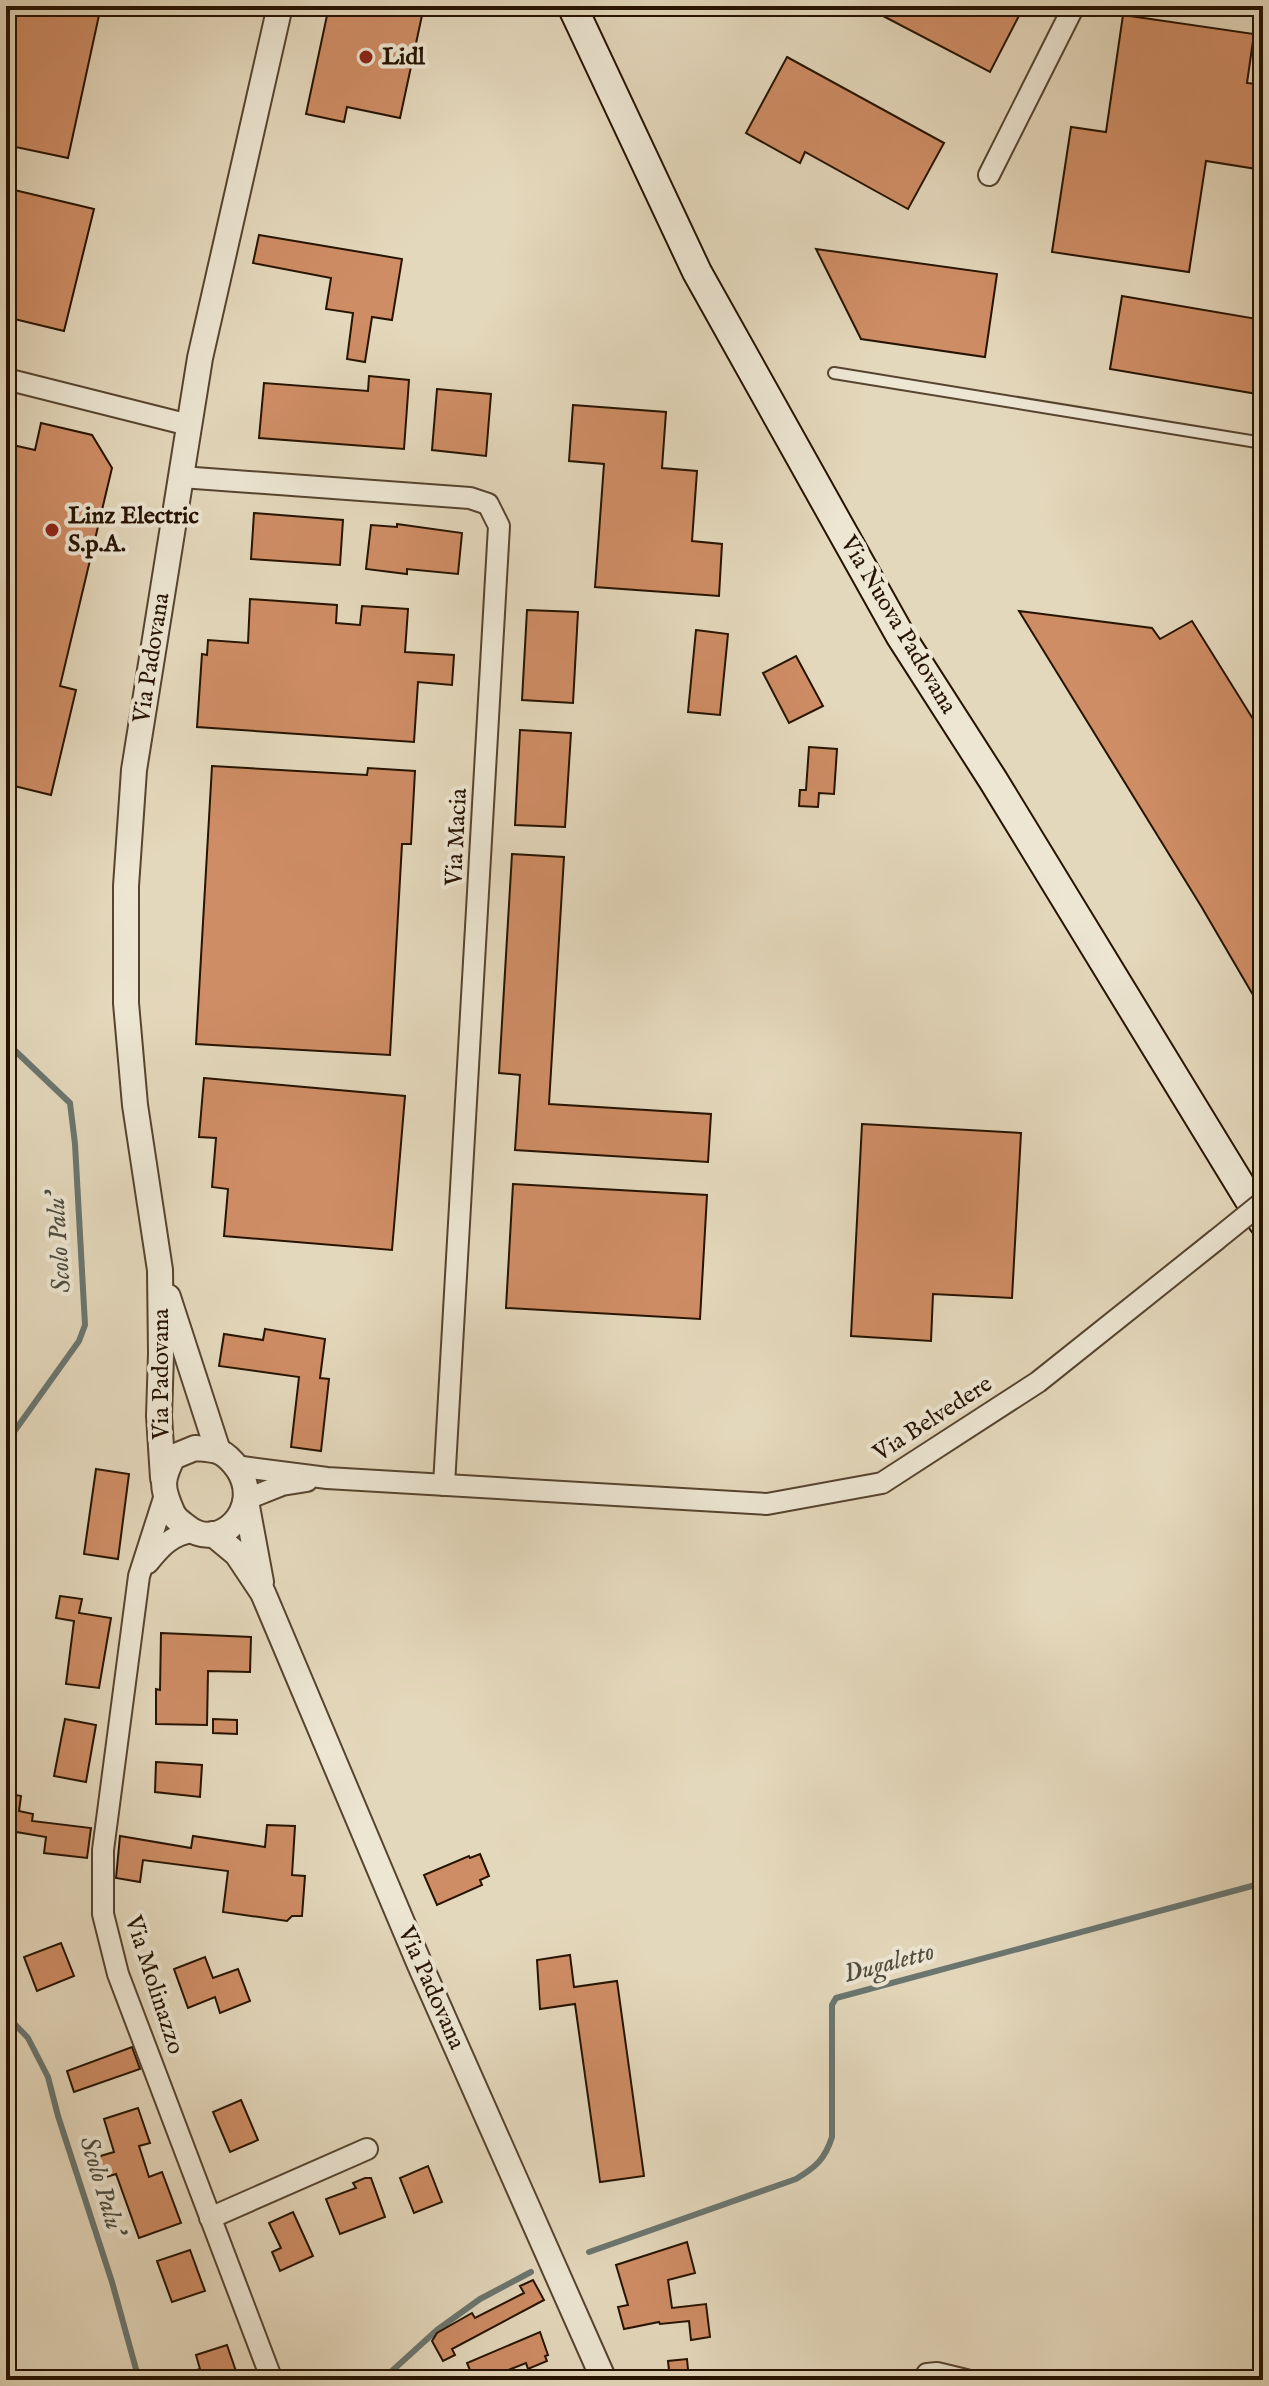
<svg xmlns="http://www.w3.org/2000/svg" width="1269" height="2386" viewBox="0 0 1269 2386" font-family="'IM FELL English',serif">
  <rect width="100%" height="100%" fill="#e4d8bc"/>
  <filter id="stains"><feTurbulence type="fractalNoise" baseFrequency=".0025" numOctaves="4"/><feColorMatrix values="0 0 0 0 .2 0 0 0 0 .09 0 0 0 0 .02 0 0 0 .5 -.17"/></filter>
  <radialGradient id="worn" r=".72"><stop offset=".6" stop-color="#630" stop-opacity="0"/><stop offset="1" stop-color="#630" stop-opacity=".3"/></radialGradient>
  <g fill="none" stroke-linecap="round" stroke-linejoin="round">
    <g stroke="#6a7670" stroke-width="6">
      <polyline points="6,1042 70,1103 75,1144 85,1325 79,1341 6,1443"/>
      <polyline points="6,2015 28,2038 48,2077 58,2116 112,2282 139,2380"/>
      <path d="M589,2252L796,2179C816,2167 825,2159 832,2137V2005L836,1998L1263,1883"/>
      <polyline points="382,2380 437,2330 480,2299 531,2272"/>
    </g>
  </g>
  <g fill="#cf8d65" stroke="#261300" stroke-width="2">
    <polygon points="6,6 101,6 68,158 6,145"/>
    <polygon points="329,6 424,6 400,118 347,107 344,122 306,114"/>
    <polygon points="864,6 1024,6 990,72"/>
    <polygon points="1123,15 1254,34 1247,83 1263,85 1263,170 1206,161 1189,272 1052,252 1071,127 1106,132"/>
    <polygon points="787,57 944,143 908,209 805,152 800,163 746,133"/>
    <polygon points="6,188 94,209 64,331 6,317 12,290 6,288"/>
    <polygon points="259,235 402,259 392,320 372,317 365,362 347,359 353,313 326,309 331,278 253,263"/>
    <polygon points="816,249 997,274 985,357 861,339"/>
    <polygon points="1122,296 1263,320 1263,395 1110,369"/>
    <polygon points="369,376 409,380 404,449 259,438 264,383 368,391"/>
    <polygon points="437,389 491,394 486,456 432,450"/>
    <polygon points="573,405 666,412 662,468 697,471 692,541 722,544 719,596 595,587 604,464 569,461"/>
    <polygon points="41,423 92,435 112,468 60,686 76,690 51,795 6,784 6,454 8,444 35,450"/>
    <polygon points="254,513 343,520 340,565 251,559"/>
    <polygon points="397,524 462,533 458,574 407,569 407,574 366,569 371,525 397,527"/>
    <polygon points="250,599 337,605 336,623 360,625 362,606 408,609 405,652 454,655 452,685 418,682 414,742 197,727 202,654 207,655 208,640 248,643"/>
    <polygon points="527,610 578,612 573,703 522,700"/>
    <polygon points="1019,611 1152,628 1160,639 1192,621 1263,735 1263,1012 1201,906"/>
    <polygon points="696,630 728,634 720,715 688,712"/>
    <polygon points="796,656 823,706 789,723 763,673"/>
    <polygon points="520,730 571,733 565,827 515,825"/>
    <polygon points="809,747 837,749 834,794 819,793 818,807 799,806 800,790 806,790"/>
    <polygon points="212,766 367,775 368,768 415,771 411,844 402,844 390,1055 196,1044"/>
    <polygon points="512,854 564,857 549,1104 711,1114 708,1162 515,1150 520,1075 499,1073"/>
    <polygon points="204,1078 405,1096 392,1250 224,1236 228,1189 212,1187 216,1138 199,1137"/>
    <polygon points="862,1124 1021,1133 1012,1298 933,1294 931,1341 851,1336"/>
    <polygon points="513,1184 707,1195 700,1319 506,1308"/>
    <polygon points="265,1329 325,1339 320,1378 329,1379 321,1451 291,1447 299,1377 219,1366 224,1334 263,1340"/>
    <polygon points="96,1469 129,1474 118,1559 84,1554"/>
    <polygon points="60,1596 82,1599 79,1613 111,1618 99,1688 66,1684 74,1621 56,1618"/>
    <polygon points="161,1633 251,1637 250,1672 208,1671 207,1725 156,1724 156,1689 160,1690"/>
    <polygon points="65,1719 96,1725 86,1782 54,1776"/>
    <polygon points="213,1719 237,1720 237,1734 213,1733"/>
    <polygon points="156,1762 202,1765 200,1797 155,1792"/>
    <polygon points="6,1793 21,1796 19,1811 33,1814 32,1821 91,1828 87,1858 44,1853 46,1837 16,1832 15,1840 6,1839"/>
    <polygon points="267,1825 295,1826 292,1875 305,1876 302,1916 292,1916 287,1921 223,1912 228,1871 143,1860 140,1882 116,1878 120,1836 191,1848 193,1836 265,1847"/>
    <polygon points="480,1854 489,1876 480,1880 482,1885 437,1905 424,1875 469,1856 470,1858"/>
    <polygon points="61,1943 74,1976 37,1991 24,1957"/>
    <polygon points="570,1955 574,1987 617,1981 644,2176 600,2182 575,2004 540,2009 537,1960"/>
    <polygon points="205,1957 213,1978 238,1969 250,2001 220,2013 215,1997 188,2008 174,1969"/>
    <polygon points="132,2047 140,2069 74,2092 67,2071"/>
    <polygon points="241,2100 258,2140 230,2152 213,2112"/>
    <polygon points="138,2108 150,2143 139,2146 149,2177 162,2172 181,2223 139,2238 116,2174 103,2178 97,2157 114,2152 104,2119"/>
    <polygon points="428,2166 442,2202 414,2213 400,2178"/>
    <polygon points="365,2178 371,2178 385,2217 340,2234 326,2199 356,2188 353,2183"/>
    <polygon points="293,2212 313,2256 280,2271 272,2252 281,2248 269,2223"/>
    <polygon points="687,2242 695,2273 668,2280 672,2308 706,2304 710,2337 691,2340 689,2321 660,2324 659,2322 624,2329 618,2307 628,2305 616,2265"/>
    <polygon points="190,2250 205,2291 172,2302 157,2261"/>
    <polygon points="533,2280 544,2300 452,2349 455,2355 443,2361 432,2341 437,2333 472,2313 475,2318 524,2293 520,2286"/>
    <polygon points="540,2332 548,2355 545,2356 547,2361 528,2369 526,2363 483,2380 474,2380 467,2363"/>
    <polygon points="227,2345 239,2380 175,2380 174,2377 200,2369 196,2355"/>
    <polygon points="687,2359 689,2380 670,2380 668,2361"/>
  </g>
  <g fill="none" stroke-linecap="round" stroke-linejoin="round">
    <defs>
      <polyline id="service" points="834,373 1263,443"/>
      <g id="minor">
        <polyline points="989,175 1074,6"/>
        <polyline points="6,379 189,425"/>
        <polyline points="181,477 470,498 488,504 499,526 444,1485"/>
        <polyline points="235,1466 327,1478 767,1504 882,1483 1038,1382 1216,1240"/>
        <polyline points="165,1495 139,1576 103,1850 103,1914 118,1974 272,2380"/>
        <polyline points="247,1499 282,1485 307,1481"/>
        <path d="M148,1563C160,1548 172,1534 193,1532"/>
        <polyline points="210,2218 367,2149"/>
        <polyline points="923,2380 927,2374 937,2373 966,2380"/>
      </g>
      <g id="tertiary">
        <polyline points="168,1297 218,1451"/>
        <path d="M195,1448C203,1449 212,1449 220,1452C228,1456 233,1462 238,1469C264,1509 219,1553 187,1527C179,1521 174,1518 171,1509C161,1486 162,1479 173,1457Z"/>
        <polyline points="163,1478 159,1416 161,1354 160,1270 135,1105 126,1003 126,886 134,770 200,358 280,6"/>
        <polyline points="246,1501 261,1582"/>
        <polyline points="213,1534 237,1554 263,1593 420,1965 604,2380"/>
      </g>
      <polyline id="secondary" points="572,6 697,272 900,635 993,780 1263,1222"/>
    </defs>
    <use href="#service" stroke="#56442f" stroke-width="14"/>
    <use href="#minor" stroke="#56442f" stroke-width="24"/>
    <use href="#tertiary" stroke="#56442f" stroke-width="28"/>
    <use href="#secondary" stroke="#261300" stroke-width="32"/>
    <use href="#service" stroke="#ede6d3" stroke-width="10"/>
    <use href="#minor" stroke="#ede6d3" stroke-width="20"/>
    <use href="#tertiary" stroke="#ede6d3" stroke-width="24"/>
    <use href="#secondary" stroke="#ede6d3" stroke-width="28"/>
    <defs>
      <polyline id="minor-bridge" points="1216,1240 1263,1202"/>
    </defs>
    <use href="#minor-bridge" stroke="#56442f" stroke-width="24" stroke-linecap="butt"/>
    <use href="#minor-bridge" stroke="#ede6d3" stroke-width="20"/>
  </g>
  <g fill="#8f2418" stroke="#ede6d3" stroke-width="3">
    <circle cx="366" cy="57" r="8"/>
    <circle cx="52" cy="530" r="8"/>
  </g>
  <g text-anchor="middle" dominant-baseline="central" stroke-width="8" stroke-linejoin="round" paint-order="stroke">
    <g font-size="24" font-weight="bold" fill="#261300" stroke="#ede6d3" text-anchor="start">
      <text x="382" y="57">Lidl</text>
      <text x="68" y="516">Linz Electric<tspan x="68" dy="28">S.p.A.</tspan></text>
    </g>
    <g font-size="24" fill="#261300" stroke="#ede6d3">
      <text transform="translate(898 625) rotate(59)">Via Nuova Padovana</text>
      <text transform="translate(152 658) rotate(-81)">Via Padovana</text>
      <text transform="translate(457 837) rotate(-87)">Via Macia</text>
      <text transform="translate(161 1374) rotate(-90)">Via Padovana</text>
      <text transform="translate(933 1419) rotate(-33)">Via Belvedere</text>
      <text transform="translate(154 1985) rotate(72)">Via Molinazzo</text>
      <text transform="translate(431 1988) rotate(66)">Via Padovana</text>
    </g>
    <g font-size="26" font-style="italic" fill="#4e4d41" stroke="#ede6d3">
      <text transform="translate(59 1242) rotate(-94)">Scolo Palu'</text>
      <text transform="translate(889 1963) rotate(-15)">Dugaletto</text>
      <text transform="translate(102 2186) rotate(73)">Scolo Palu'</text>
    </g>
  </g>
  <rect width="1269" height="2386" fill="none" stroke="#e4d8bc" stroke-width="32"/>
  <rect x="8" y="8" width="1253" height="2370" fill="none" stroke="#261300" stroke-width="4"/>
  <rect x="16" y="16" width="1237" height="2354" fill="none" stroke="#261300" stroke-width="2"/>
  <rect width="100%" height="100%" filter="url(#stains)"/>
  <rect width="100%" height="100%" fill="url(#worn)"/>
</svg>
